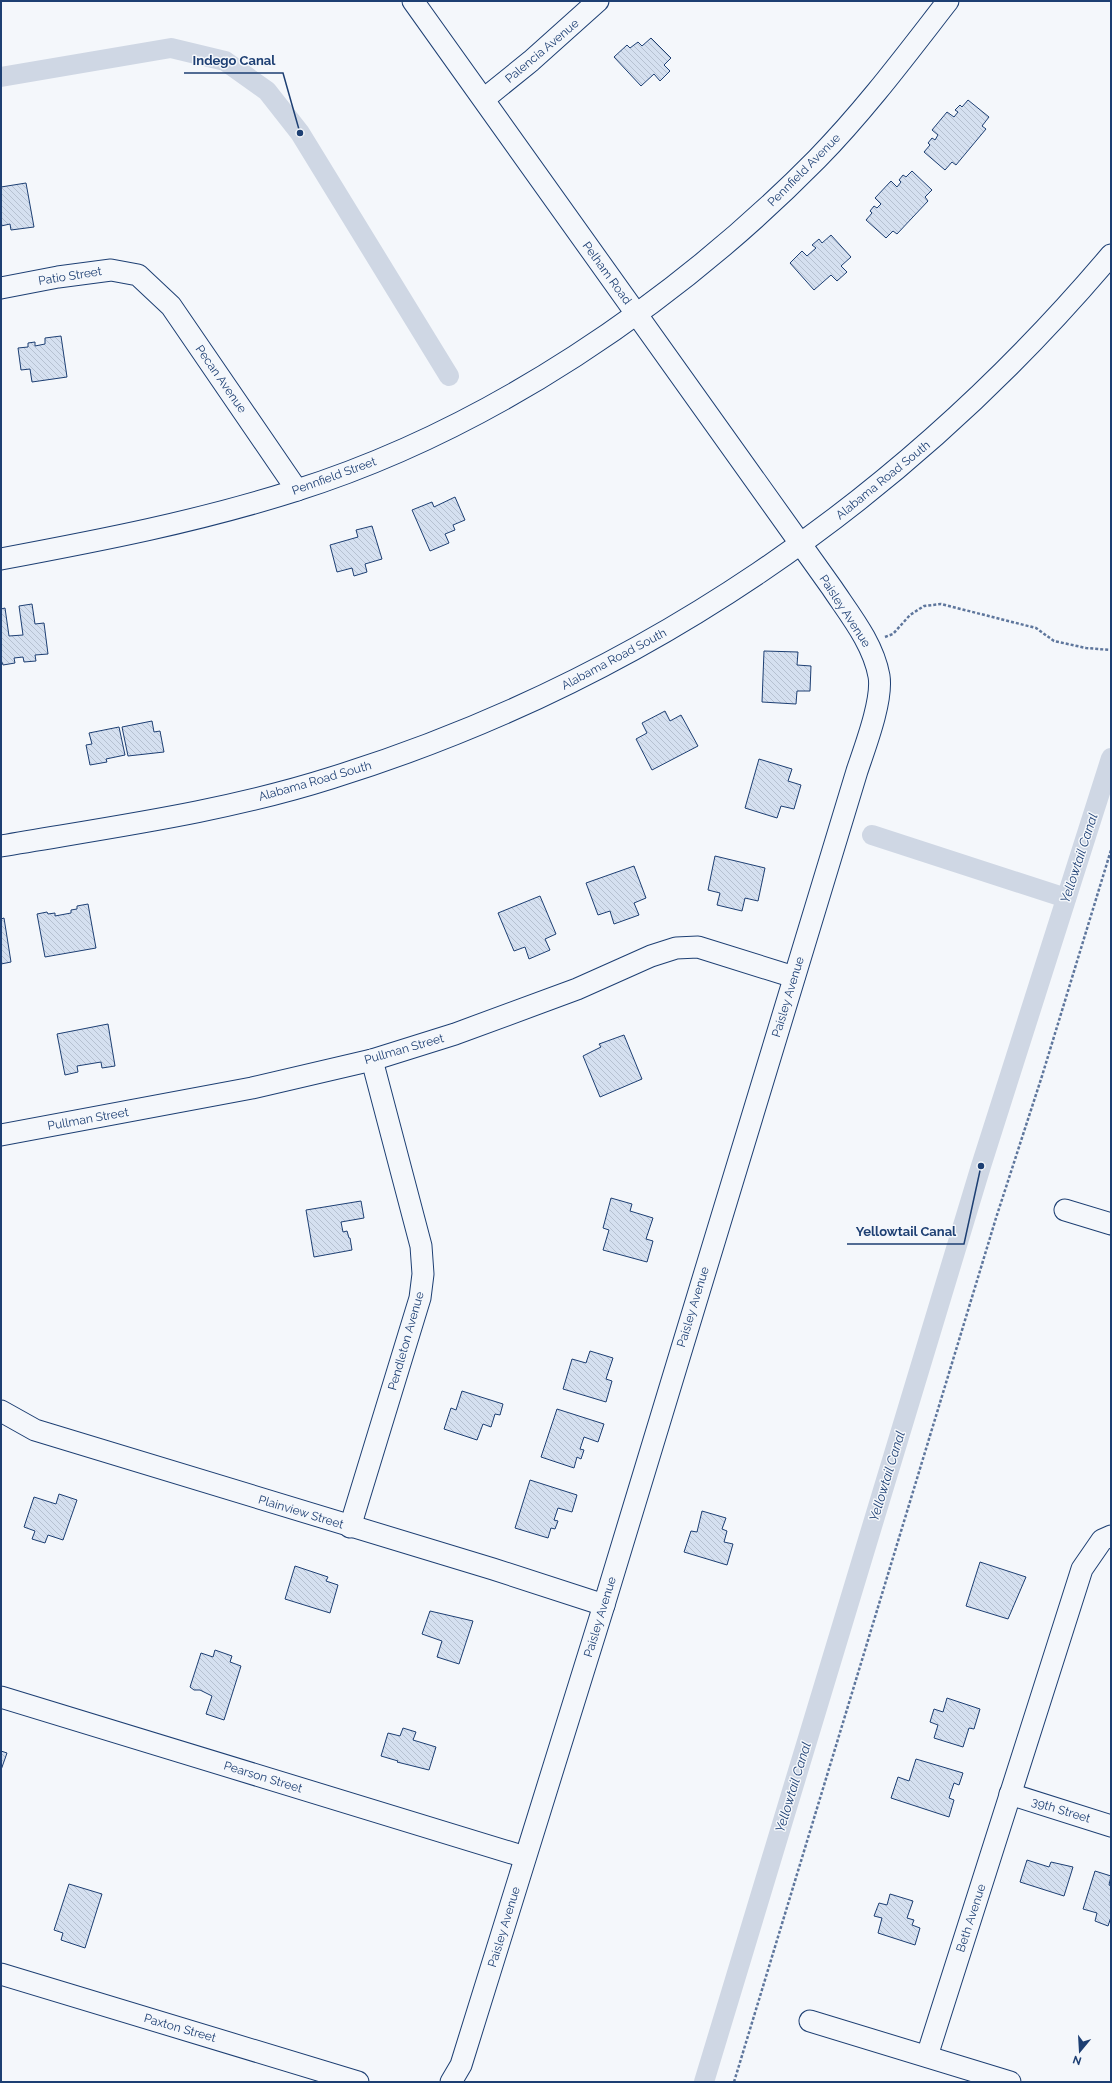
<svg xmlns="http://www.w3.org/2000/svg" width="1112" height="2083" viewBox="0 0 1112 2083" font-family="Raleway,sans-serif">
  <defs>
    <pattern id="building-back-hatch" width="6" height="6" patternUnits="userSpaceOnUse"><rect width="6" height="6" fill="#d5e0f0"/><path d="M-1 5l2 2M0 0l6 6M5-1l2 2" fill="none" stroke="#b6c1d1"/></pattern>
  </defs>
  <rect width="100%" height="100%" fill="#f4f7fb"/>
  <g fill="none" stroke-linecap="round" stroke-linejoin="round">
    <g stroke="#cfd7e4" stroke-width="20">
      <polyline points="1,77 171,48 225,61 267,91 300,133 449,376"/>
      <polyline points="872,835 1066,898"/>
      <polyline points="704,2082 981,1166 1111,758"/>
    </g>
  </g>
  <g fill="url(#building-back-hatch)" stroke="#1d3f73">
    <polygon points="651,38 671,58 664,65 670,71 660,81 654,74 641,86 614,57 627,45 630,48 638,42 642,46"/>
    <polygon points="968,100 989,117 982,126 986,129 956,165 952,162 945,170 924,152 930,145 928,143 932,138 935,140 938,135 932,130 947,112 954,117 958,112 955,110 960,105 962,107"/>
    <polygon points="912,171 932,190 925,197 928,201 897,234 893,231 886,238 866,220 872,213 870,211 874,206 877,208 881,204 875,198 891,181 897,187 901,182 899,180 903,175 906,177"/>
    <polygon points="26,183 34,227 11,230 10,224 1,226 1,187"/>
    <polygon points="831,235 851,257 841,266 847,272 837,281 831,275 814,290 790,263 802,251 807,256 816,248 812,245 819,239 822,243"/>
    <polygon points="61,336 67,377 32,382 30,369 21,370 18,348 28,347 28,343 35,342 35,346 45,344 45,338"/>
    <polygon points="455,497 465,520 453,525 455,530 445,534 449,543 430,551 412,510 432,502 434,507"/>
    <polygon points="372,526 382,559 365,564 367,572 354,576 352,568 337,572 330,545 358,537 356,530"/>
    <polygon points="32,604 35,624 44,623 48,654 35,655 36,661 24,662 23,657 14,658 15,663 3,665 1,660 1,609 5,608 9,636 23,635 19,606"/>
    <polygon points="764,651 798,652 797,665 811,666 810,691 797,691 796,704 762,702"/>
    <polygon points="665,711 670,721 681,715 698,746 652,770 636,739 647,733 642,723"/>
    <polygon points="152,721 154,732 160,731 164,752 128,756 122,727"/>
    <polygon points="119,727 125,755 106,759 107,762 90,765 86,745 92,744 89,733"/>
    <polygon points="759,759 792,769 788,781 801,785 794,809 781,806 777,818 745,808"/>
    <polygon points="715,856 765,868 758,901 745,898 742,911 717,905 720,893 708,890"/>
    <polygon points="634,866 646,898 634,903 639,915 614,924 610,911 598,915 586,883"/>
    <polygon points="540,896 556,934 545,939 550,950 529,959 525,947 514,951 498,913"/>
    <polygon points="88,904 96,948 45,957 37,914 47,912 48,914 55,913 55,916 71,913 71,910 77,909 77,906"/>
    <polygon points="4,918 11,962 1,964 1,919"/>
    <polygon points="108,1024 115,1066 102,1068 101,1062 77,1066 78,1072 65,1075 57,1034"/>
    <polygon points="624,1035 642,1079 600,1097 583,1056 601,1047 599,1044"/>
    <polygon points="611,1198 632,1204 630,1211 653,1218 646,1239 653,1241 647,1262 603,1250 609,1230 603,1228"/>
    <polygon points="361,1201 364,1218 341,1222 343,1232 347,1231 349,1238 350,1238 352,1250 314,1257 306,1210"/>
    <polygon points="590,1351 613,1358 606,1379 612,1381 606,1402 563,1389 572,1359 586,1363"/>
    <polygon points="462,1391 503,1404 500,1415 495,1414 491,1427 483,1424 477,1440 444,1429 451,1408 456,1410"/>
    <polygon points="557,1409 604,1424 598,1442 584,1437 580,1449 584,1450 581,1459 577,1457 574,1468 541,1457"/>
    <polygon points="530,1480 577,1495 572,1512 558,1508 554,1520 558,1521 555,1529 551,1528 548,1538 515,1528"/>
    <polygon points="59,1494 77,1500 63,1540 48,1535 45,1543 32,1539 35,1531 24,1527 34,1497 56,1504"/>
    <polygon points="702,1511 726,1518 722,1529 727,1531 724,1542 733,1544 727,1565 684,1552 691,1531 697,1532"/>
    <polygon points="980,1562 1026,1577 1008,1619 966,1606"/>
    <polygon points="295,1566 328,1577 326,1581 338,1585 330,1613 285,1599"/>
    <polygon points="430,1611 473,1621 459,1664 437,1657 442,1641 422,1634"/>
    <polygon points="215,1650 232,1656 230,1662 241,1666 224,1720 206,1714 212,1696 200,1690 194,1690 190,1687 201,1653 213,1657"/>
    <polygon points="947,1698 980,1709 974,1729 969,1728 963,1747 934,1738 938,1725 930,1722 934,1709 943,1712"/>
    <polygon points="403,1728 416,1732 413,1740 436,1747 429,1770 397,1762 398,1761 381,1756 388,1733 400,1736"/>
    <polygon points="1,1751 7,1753 1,1770"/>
    <polygon points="916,1759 963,1773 959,1785 954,1783 949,1798 954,1800 949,1817 891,1798 898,1777 909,1781"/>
    <polygon points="1027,1860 1049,1867 1051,1862 1073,1867 1064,1896 1020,1882"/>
    <polygon points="1095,1871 1111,1876 1109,1885 1111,1886 1111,1917 1108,1926 1095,1921 1097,1913 1083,1909"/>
    <polygon points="69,1884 102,1894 85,1948 61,1940 63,1933 54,1930"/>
    <polygon points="890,1894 913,1901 907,1918 914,1920 912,1925 920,1928 915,1945 878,1933 882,1918 874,1916 879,1903 887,1905"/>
  </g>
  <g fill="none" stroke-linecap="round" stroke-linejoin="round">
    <defs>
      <g id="minor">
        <path d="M413,1L832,588C850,615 873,643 879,676C883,700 865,747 857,771L604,1605L461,2065L451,2082"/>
        <polyline points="484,99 531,61 598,1"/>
        <polyline points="1,288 58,277 111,270 138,275 171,306 297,490"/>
        <path d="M1,559C102,540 196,522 294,491C488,430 675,303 817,159C865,110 906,55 948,1"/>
        <path d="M1,846C111,827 224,812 331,778C640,682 903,501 1111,255"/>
        <polyline points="1,1135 252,1088 372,1060 455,1034 577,989 651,956 676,948 698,947 794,977"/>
        <polyline points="1065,1210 1111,1224"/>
        <polyline points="1,1411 35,1430 493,1569 604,1605"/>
        <polyline points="350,1527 420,1298 423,1274 421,1246 372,1060"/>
        <polyline points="1,1697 525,1857"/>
        <polyline points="1010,1794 1111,1826"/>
        <polyline points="1,1974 358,2082"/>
        <polyline points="810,2021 1010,2082"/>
        <polyline points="927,2056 1082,1569 1102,1540 1111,1536"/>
      </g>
    </defs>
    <use href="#minor" stroke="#1d3f73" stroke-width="23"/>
    <g stroke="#5e769c" stroke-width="2.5" stroke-dasharray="3 2" stroke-linecap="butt">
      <polyline points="885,637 893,634 910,615 924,606 941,604 1036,628 1054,641 1086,648 1111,650"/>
      <polyline points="734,2082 996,1218 1042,1076 1111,850"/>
    </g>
    <use href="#minor" stroke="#f4f7fb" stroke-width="21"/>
  </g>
  <g text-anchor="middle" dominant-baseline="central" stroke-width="3" stroke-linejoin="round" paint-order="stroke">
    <g font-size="12" fill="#1d3f73" stroke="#f4f7fb">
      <text transform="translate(542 51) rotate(-40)">Palencia Avenue</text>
      <text transform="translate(804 170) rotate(-45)">Pennfield Avenue</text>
      <text transform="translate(607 273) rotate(54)">Pelham Road</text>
      <text transform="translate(70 276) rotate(-9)">Patio Street</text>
      <text transform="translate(221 379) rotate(55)">Pecan Avenue</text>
      <text transform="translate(334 476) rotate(-20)">Pennfield Street</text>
      <text transform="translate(883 480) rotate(-39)">Alabama Road South</text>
      <text transform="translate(845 611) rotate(57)">Paisley Avenue</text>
      <text transform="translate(614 659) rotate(-28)">Alabama Road South</text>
      <text transform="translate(315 781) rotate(-16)">Alabama Road South</text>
      <text transform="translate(788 997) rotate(-73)">Paisley Avenue</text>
      <text transform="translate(404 1049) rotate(-16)">Pullman Street</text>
      <text transform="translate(88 1119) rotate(-10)">Pullman Street</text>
      <text transform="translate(693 1307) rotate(-73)">Paisley Avenue</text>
      <text transform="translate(406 1341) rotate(-74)">Pendleton Avenue</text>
      <text transform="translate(301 1512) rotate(17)">Plainview Street</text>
      <text transform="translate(600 1617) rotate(-73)">Paisley Avenue</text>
      <text transform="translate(263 1777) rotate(17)">Pearson Street</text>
      <text transform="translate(1061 1810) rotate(17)">39th Street</text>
      <text transform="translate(971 1918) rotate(-72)">Beth Avenue</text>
      <text transform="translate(504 1927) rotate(-73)">Paisley Avenue</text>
      <text transform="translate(180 2028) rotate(16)">Paxton Street</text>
    </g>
    <g font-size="13" font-style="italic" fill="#1d3f73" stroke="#f4f7fb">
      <text transform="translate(1079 858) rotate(-72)">Yellowtail Canal</text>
      <text transform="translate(887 1476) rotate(-73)">Yellowtail Canal</text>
      <text transform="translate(793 1787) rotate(-73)">Yellowtail Canal</text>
    </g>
  </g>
  <path fill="none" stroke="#1d3f73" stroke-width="1.5" d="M300 133L283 73H184M981 1166L964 1244H847"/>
  <g fill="#1d3f73" stroke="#f4f7fb" stroke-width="1.5">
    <circle cx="300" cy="133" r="4"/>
    <circle cx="981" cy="1166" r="4"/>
  </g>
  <g font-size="13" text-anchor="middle" font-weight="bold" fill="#1d3f73" stroke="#f4f7fb" stroke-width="3" stroke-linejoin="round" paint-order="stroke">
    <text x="234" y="65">Indego Canal</text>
    <text x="906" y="1236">Yellowtail Canal</text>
  </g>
  <rect width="1112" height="2083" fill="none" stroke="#1d3f73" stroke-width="4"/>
  <g transform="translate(1080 2051) rotate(198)" stroke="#f4f7fb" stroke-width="3" paint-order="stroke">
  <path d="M0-3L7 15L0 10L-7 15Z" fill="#1d3f73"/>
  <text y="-6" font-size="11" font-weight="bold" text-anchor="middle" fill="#1d3f73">N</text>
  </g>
</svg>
